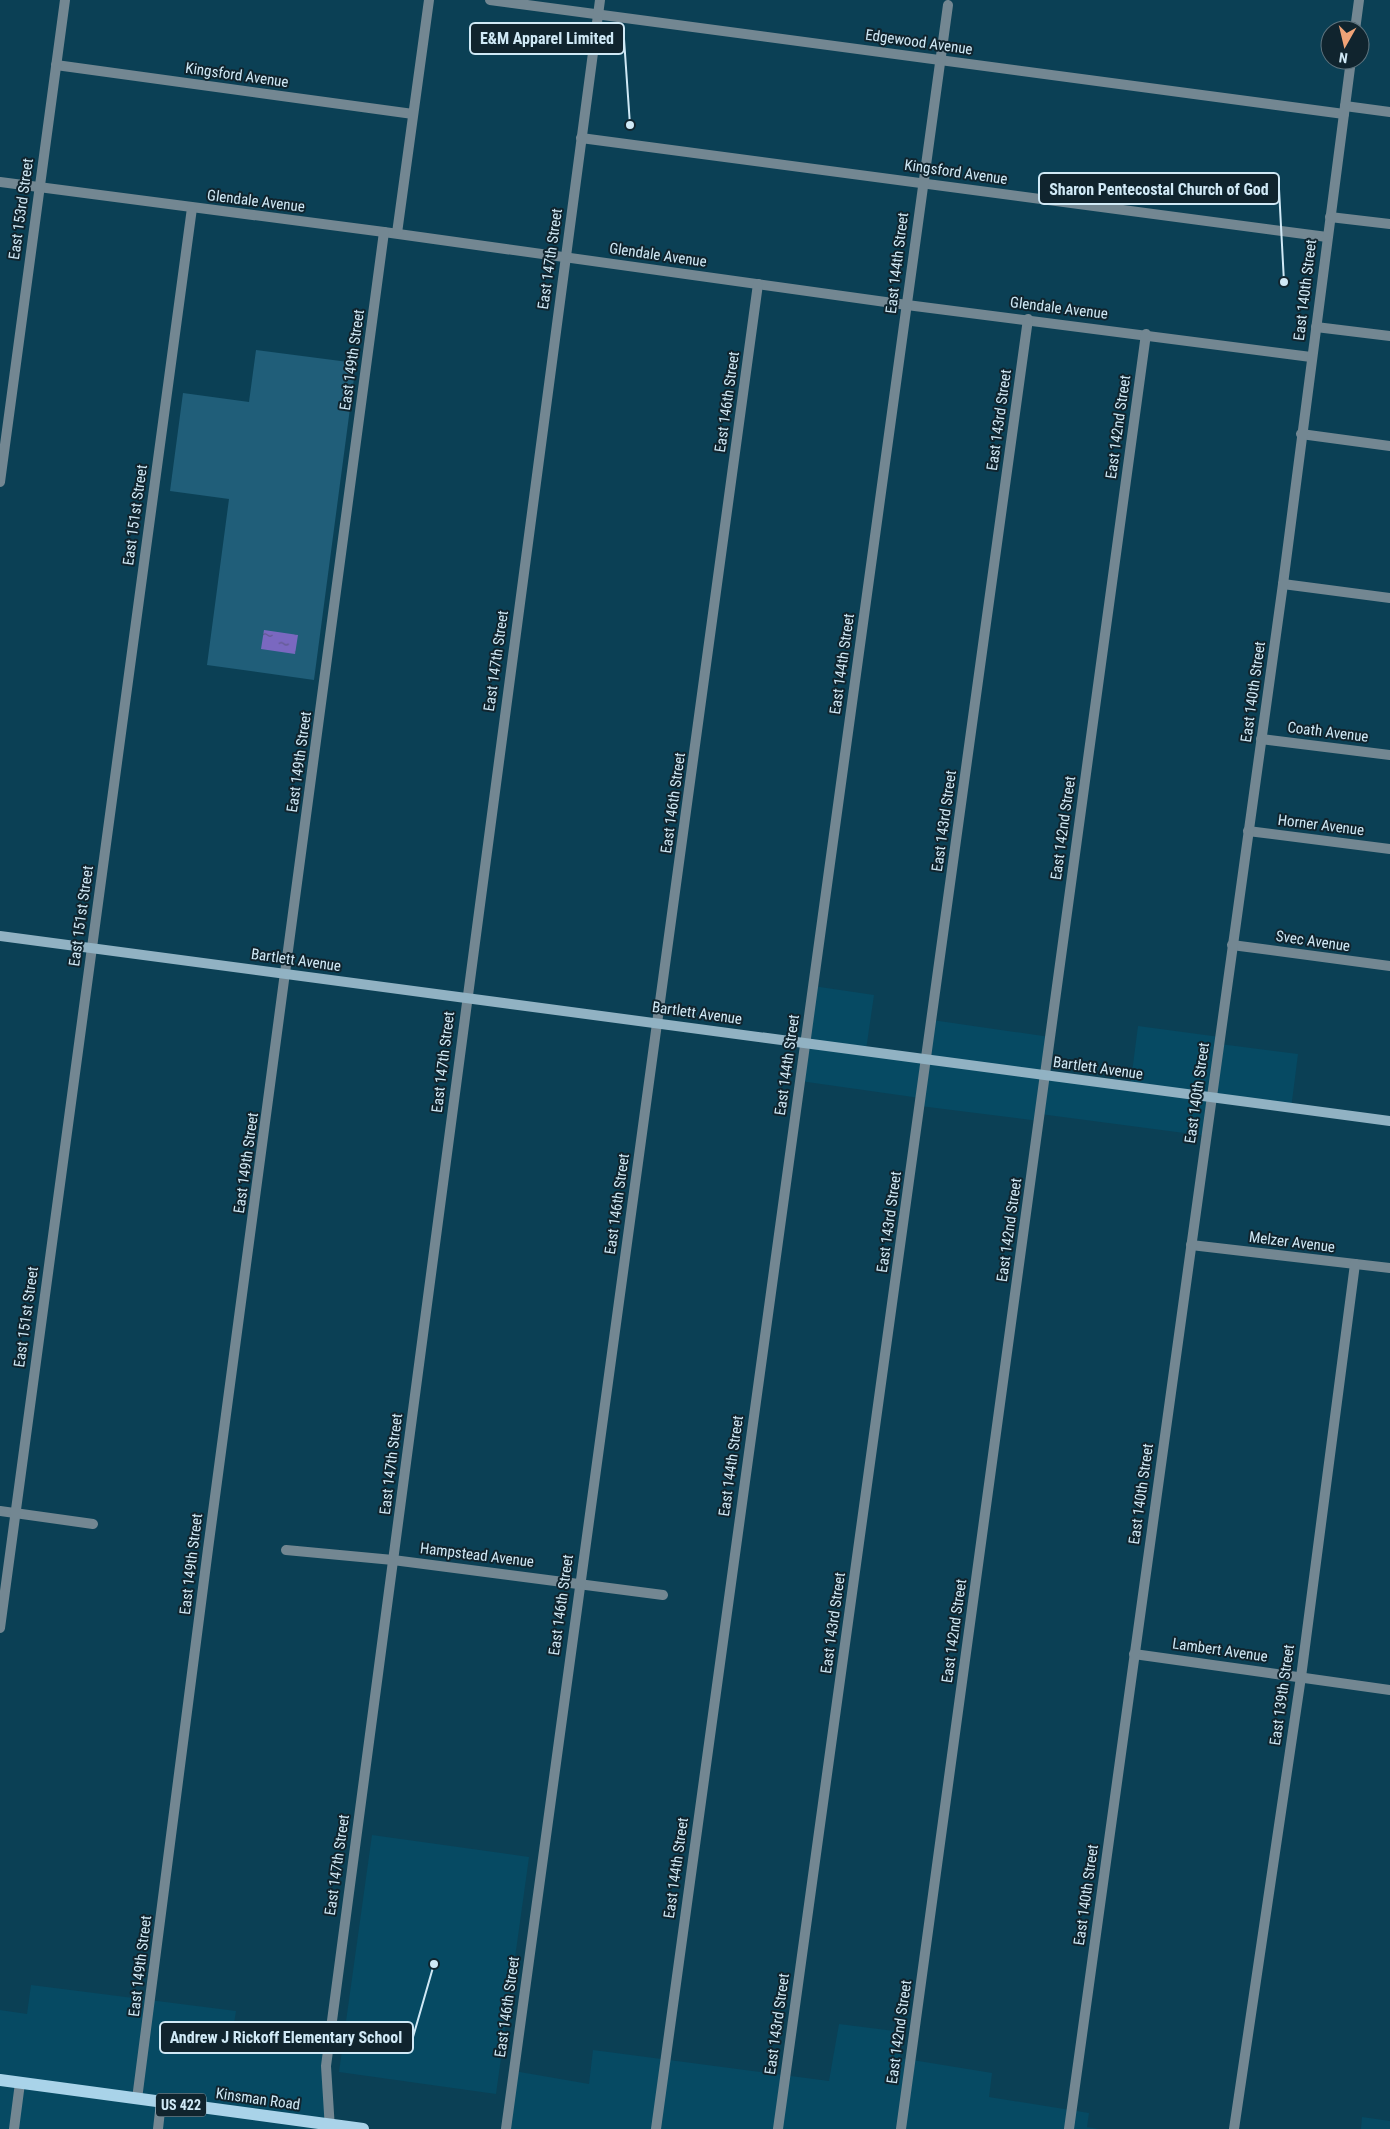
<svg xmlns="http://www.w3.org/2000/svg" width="1390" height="2129" viewBox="0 0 1390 2129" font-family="'Roboto Condensed',sans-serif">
  <defs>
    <pattern id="water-ripples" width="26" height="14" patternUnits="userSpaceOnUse" patternTransform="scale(1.25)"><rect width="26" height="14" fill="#7a68c0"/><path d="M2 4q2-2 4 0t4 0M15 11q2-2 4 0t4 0" fill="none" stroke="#5f598b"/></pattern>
  </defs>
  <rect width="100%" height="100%" fill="#0b4055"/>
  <g fill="#064a63">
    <polygon points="813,986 874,995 866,1050 926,1059 932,1020 1050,1037 1045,1076 1130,1088 1138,1026 1220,1037 1220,1044 1298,1054 1291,1109 1212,1099 1207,1136 1040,1114 1039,1121 920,1106 920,1098 800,1081"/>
    <polygon points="372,1835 529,1857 496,2094 339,2072"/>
    <polygon points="31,1985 236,2011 231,2042 328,2053 331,2125 363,2129 0,2129 0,2010 27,2014"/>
    <polygon points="839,2024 902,2032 900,2058 992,2073 989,2097 1089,2113 1087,2127 1099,2129 506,2129 514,2071 589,2084 593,2050 829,2081"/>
    <polygon points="1362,2117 1390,2121 1390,2129 1361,2129"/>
  </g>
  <polygon fill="#205e79" points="256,350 356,363 314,680 207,665 229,499 170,491 183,393 249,402"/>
  <polygon fill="url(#water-ripples)" points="264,630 298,635 295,654 261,649"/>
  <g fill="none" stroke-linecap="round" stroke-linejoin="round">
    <g stroke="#738792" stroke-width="10">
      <polyline points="490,0 1344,114"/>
      <polyline points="1355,30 1359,0"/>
      <polyline points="56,65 413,114"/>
      <polyline points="1345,106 1390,112"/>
      <polyline points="581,138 1327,237"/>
      <polyline points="0,182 384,232 907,305 1311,357"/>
      <polyline points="1330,217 1390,224"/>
      <polyline points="397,233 429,0"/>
      <polyline points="1316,327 1390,336"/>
      <polyline points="1301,434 1390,446"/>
      <polyline points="0,482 65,0"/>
      <polyline points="1283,584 1390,598"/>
      <polyline points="1261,739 1390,755"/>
      <polyline points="1248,831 1390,849"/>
      <polyline points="1232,945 1390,966"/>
      <polyline points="1191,1245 1390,1268"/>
      <polyline points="0,1511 93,1524"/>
      <polyline points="286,1550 393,1560 663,1595"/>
      <polyline points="0,1628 192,208"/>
      <polyline points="1134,1654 1390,1690"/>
      <polyline points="137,2099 208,1549 384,232"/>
      <polyline points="14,2129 20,2083"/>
      <polyline points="158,2129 161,2102"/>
      <polyline points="330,2129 326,2066 600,0"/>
      <polyline points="506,2129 758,284"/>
      <polyline points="656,2129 948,5"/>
      <polyline points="778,2129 1028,319"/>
      <polyline points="901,2129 1146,334"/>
      <polyline points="1069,2129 1283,584 1351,60"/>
      <polyline points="1234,2129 1301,1677 1355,1264"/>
    </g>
    <polyline stroke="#91b2c3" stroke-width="10" points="0,936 1390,1121"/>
    <polyline stroke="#a9d3e9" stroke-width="12" points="0,2080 363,2129"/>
  </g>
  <g text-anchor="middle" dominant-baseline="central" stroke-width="4" stroke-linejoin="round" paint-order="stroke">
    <rect fill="#10242e" stroke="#96aeba" stroke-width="1" x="156" y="2093.5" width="50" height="23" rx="4"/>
    <g font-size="14" font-weight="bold" fill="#d0e9f6">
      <text x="181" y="2105">US 422</text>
    </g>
    <g font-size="15" fill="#d0e9f6" stroke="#10242e">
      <text transform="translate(919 42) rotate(8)">Edgewood Avenue</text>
      <text transform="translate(237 75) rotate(8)">Kingsford Avenue</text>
      <text transform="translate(956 172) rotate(8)">Kingsford Avenue</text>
      <text transform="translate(256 201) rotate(7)">Glendale Avenue</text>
      <text transform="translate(21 209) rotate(-82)">East 153rd Street</text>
      <text transform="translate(658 255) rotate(8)">Glendale Avenue</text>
      <text transform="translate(550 259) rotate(-82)">East 147th Street</text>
      <text transform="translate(897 263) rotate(-83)">East 144th Street</text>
      <text transform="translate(1305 290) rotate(-83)">East 140th Street</text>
      <text transform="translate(1059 308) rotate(7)">Glendale Avenue</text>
      <text transform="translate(352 360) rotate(-82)">East 149th Street</text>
      <text transform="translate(727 402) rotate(-82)">East 146th Street</text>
      <text transform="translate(999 420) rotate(-82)">East 143rd Street</text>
      <text transform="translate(1118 427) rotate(-82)">East 142nd Street</text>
      <text transform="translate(135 515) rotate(-82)">East 151st Street</text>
      <text transform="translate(496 661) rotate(-82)">East 147th Street</text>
      <text transform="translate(842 664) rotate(-82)">East 144th Street</text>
      <text transform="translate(1253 692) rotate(-82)">East 140th Street</text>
      <text transform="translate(1328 732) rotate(7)">Coath Avenue</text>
      <text transform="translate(299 762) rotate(-82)">East 149th Street</text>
      <text transform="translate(673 803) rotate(-82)">East 146th Street</text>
      <text transform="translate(944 821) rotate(-82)">East 143rd Street</text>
      <text transform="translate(1321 825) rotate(7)">Horner Avenue</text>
      <text transform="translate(1063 828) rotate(-82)">East 142nd Street</text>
      <text transform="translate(81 916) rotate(-82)">East 151st Street</text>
      <text transform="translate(1313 941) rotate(8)">Svec Avenue</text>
      <text transform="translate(296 960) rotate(8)">Bartlett Avenue</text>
      <text transform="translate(697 1013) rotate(8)">Bartlett Avenue</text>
      <text transform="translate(443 1062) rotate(-83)">East 147th Street</text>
      <text transform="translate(787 1065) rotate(-82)">East 144th Street</text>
      <text transform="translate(1098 1068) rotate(8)">Bartlett Avenue</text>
      <text transform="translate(1197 1093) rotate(-82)">East 140th Street</text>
      <text transform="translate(246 1163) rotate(-82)">East 149th Street</text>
      <text transform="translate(617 1204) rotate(-82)">East 146th Street</text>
      <text transform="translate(889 1222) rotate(-82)">East 143rd Street</text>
      <text transform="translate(1009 1230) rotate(-82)">East 142nd Street</text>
      <text transform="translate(1292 1242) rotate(7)">Melzer Avenue</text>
      <text transform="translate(26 1317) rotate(-82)">East 151st Street</text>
      <text transform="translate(391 1464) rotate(-83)">East 147th Street</text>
      <text transform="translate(731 1466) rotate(-82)">East 144th Street</text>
      <text transform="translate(1141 1494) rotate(-82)">East 140th Street</text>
      <text transform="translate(477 1555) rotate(7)">Hampstead Avenue</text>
      <text transform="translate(191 1564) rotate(-83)">East 149th Street</text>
      <text transform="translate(561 1605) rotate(-82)">East 146th Street</text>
      <text transform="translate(833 1623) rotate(-82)">East 143rd Street</text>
      <text transform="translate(954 1631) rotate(-82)">East 142nd Street</text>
      <text transform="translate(1220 1650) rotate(8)">Lambert Avenue</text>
      <text transform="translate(1282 1695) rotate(-82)">East 139th Street</text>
      <text transform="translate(337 1865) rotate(-82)">East 147th Street</text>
      <text transform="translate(676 1868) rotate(-82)">East 144th Street</text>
      <text transform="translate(1086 1895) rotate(-82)">East 140th Street</text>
      <text transform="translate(140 1966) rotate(-83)">East 149th Street</text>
      <text transform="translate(507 2007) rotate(-82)">East 146th Street</text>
      <text transform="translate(777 2024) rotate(-82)">East 143rd Street</text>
      <text transform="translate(899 2032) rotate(-82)">East 142nd Street</text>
      <text transform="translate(258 2099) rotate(8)">Kinsman Road</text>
    </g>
  </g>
  <path fill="none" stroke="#d0e9f6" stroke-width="2" d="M630 125L624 39M1284 282L1279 189M434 1964L413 2037"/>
  <g fill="#d0e9f6" stroke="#10242e" stroke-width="2">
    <circle cx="630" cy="125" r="5"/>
    <circle cx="1284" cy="282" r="5"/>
    <circle cx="434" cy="1964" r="5"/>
  </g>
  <g fill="#10242e" stroke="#d0e9f6" stroke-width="2">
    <rect x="470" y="23" width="154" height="31" rx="5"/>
    <rect x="1039" y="173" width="240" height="31" rx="5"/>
    <rect x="160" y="2022" width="253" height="31" rx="5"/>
  </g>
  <g font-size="16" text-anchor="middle" font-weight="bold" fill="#d0e9f6">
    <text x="547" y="44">E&amp;M Apparel Limited</text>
    <text x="1159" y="195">Sharon Pentecostal Church of God</text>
    <text x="286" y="2043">Andrew J Rickoff Elementary School</text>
  </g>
  <g transform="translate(1345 45) rotate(188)"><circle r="24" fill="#10242e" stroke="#5d737e"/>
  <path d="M0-4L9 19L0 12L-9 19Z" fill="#efa377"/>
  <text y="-8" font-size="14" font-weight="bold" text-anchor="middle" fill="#d0e9f6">N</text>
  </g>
</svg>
